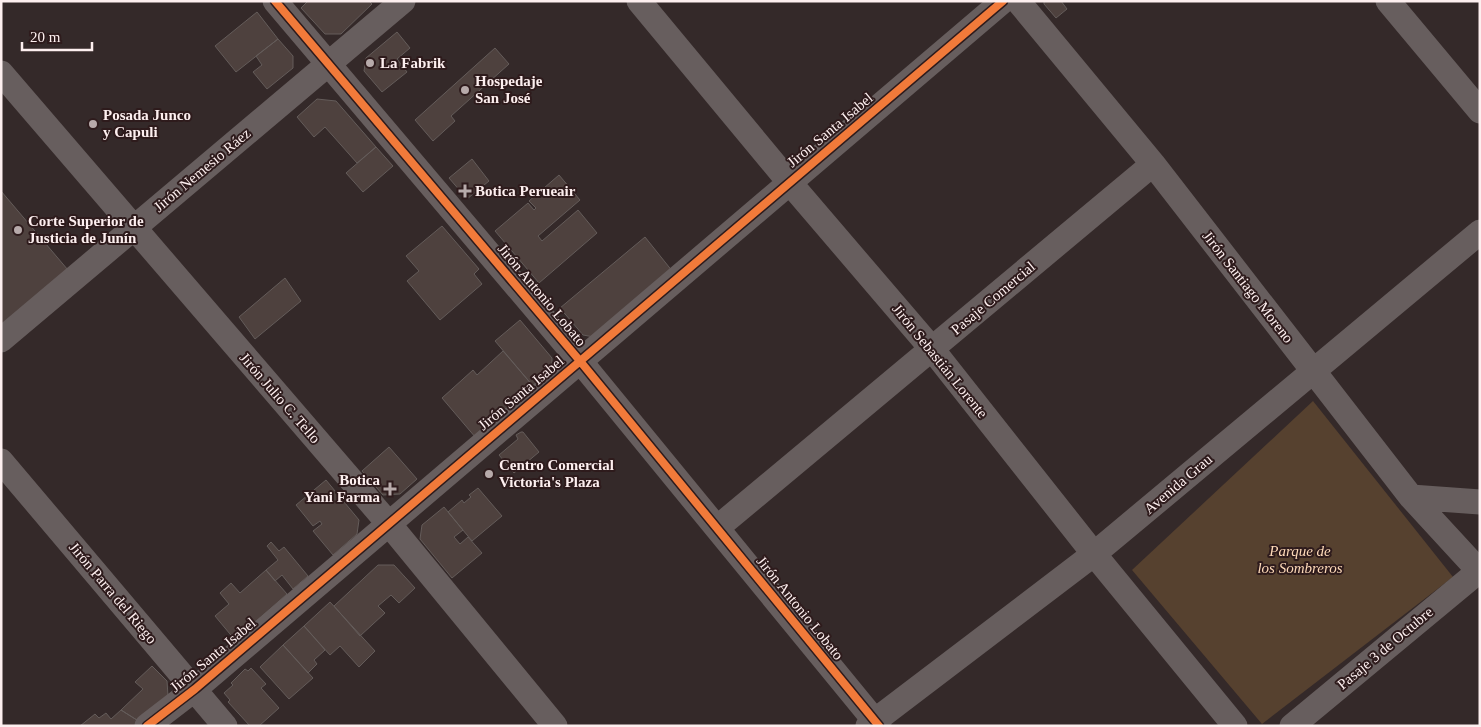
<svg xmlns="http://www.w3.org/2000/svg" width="1481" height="727" font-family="'Times New Roman',serif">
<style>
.green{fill:#56412f}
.building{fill:#4e413e;stroke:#645c5a}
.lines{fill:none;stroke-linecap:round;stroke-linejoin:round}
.minor{stroke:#675e5e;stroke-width:25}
.cycleway-casing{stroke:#2e1b1c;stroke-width:11}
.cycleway{stroke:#f17a3a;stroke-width:8}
.poi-dot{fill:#b7aaaa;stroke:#2e1b1c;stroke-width:2}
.labels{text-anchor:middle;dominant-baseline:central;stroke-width:4;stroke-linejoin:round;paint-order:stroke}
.poi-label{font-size:15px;font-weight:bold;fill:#fdefef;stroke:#2e1b1c;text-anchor:start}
.street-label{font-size:15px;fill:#fdefef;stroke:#2e1b1c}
.park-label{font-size:15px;font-style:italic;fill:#fedab9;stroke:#2e1b1c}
</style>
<rect width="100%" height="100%" fill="#342929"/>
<path class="green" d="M1313,401L1453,577L1262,724L1132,570Z"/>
<path class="building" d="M308,1H369L372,4L341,34H325L301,8Z
M1044,1H1061L1067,9L1056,18L1044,4Z
M257,12L278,39L236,72L215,46Z
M397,32L410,48L397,59L407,72L382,92L364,71L366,58Z
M278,39L293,56V68L267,89L253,72L262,65L256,56Z
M495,48L509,64L451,116L455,121L433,141L415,120Z
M317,99L336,101L376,147L357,163L325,127L314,137L297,117Z
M376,147L393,166L363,192L346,173Z
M472,159L489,181L467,199L449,178Z
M559,175L580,200L538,236L542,241L578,210L597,233L539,283L495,231L528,203L534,210L536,208L529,201Z
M1,191L68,270L1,325Z
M442,226L479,269L474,274L482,284L440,320L407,281L419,271L406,256Z
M645,237L673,272L594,337L583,335L560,308Z
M285,278L301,301L255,339L239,317Z
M520,320L552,358V370L533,386L495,341Z
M503,351L533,386L476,438L442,398L473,370L477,375Z
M521,432H523L539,452L514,473L499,455L518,439L516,435Z
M389,447L417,479L400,494L383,495L362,471Z
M326,480L359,520L357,534L333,555L313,531L322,524L320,521L313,526L296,505Z
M478,488L502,516L472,541L448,512L462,500L464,503L471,497L469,495Z
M444,507L463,530L454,537L460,544L468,537L482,553L452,578L420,539L422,525Z
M271,542L279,551L284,547L308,576L293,589L282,575L275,581L266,570L278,560L267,546Z
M378,565H394L415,588L399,603L391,595L378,606L385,613L360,636L334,606Z
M266,570L287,594L235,640L215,616L229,604L220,593L231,583L240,593Z
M330,602L375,651L359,667L340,646L330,655L304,626Z
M304,626L325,650L314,660L317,664L308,673L283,645Z
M283,645L313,678L289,699L260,667Z
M152,666L167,681L168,696L140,722L121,710L143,689L135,682Z
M251,668L266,684L261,688L279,708L259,726H250L228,702L230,700L224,693L233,685L231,683L245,669L248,671Z
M121,710L140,722L136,726H80L95,714L99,718L106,713L111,719Z"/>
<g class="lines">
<path class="minor" d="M275,1L580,361L879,726
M639,1L790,183L932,349L1094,554L1235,726
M1018,1L1153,164L1411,497L1480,572
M1388,1L1480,111
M1,73L389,524L555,726
M1,340L403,1
M1,461L225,726
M1411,497L1480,502
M717,528L1153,164
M147,726L195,689L1003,1
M868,726L1094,554L1480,232
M1292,726L1479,571"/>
<defs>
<path id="cycleway" d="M275,1L580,361L879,726
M147,726L195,689L1003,1"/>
</defs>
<use href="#cycleway" class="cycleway-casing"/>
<use href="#cycleway" class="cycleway"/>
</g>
<g class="poi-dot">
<circle cx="370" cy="63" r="5"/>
<circle cx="465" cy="90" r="5"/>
<circle cx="93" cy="124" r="5"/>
<path d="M462.5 183.5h5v5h5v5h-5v5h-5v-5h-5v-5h5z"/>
<circle cx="18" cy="230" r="5"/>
<circle cx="489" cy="474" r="5"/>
<path d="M387.5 481.5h5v5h5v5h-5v5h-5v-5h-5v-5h5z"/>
</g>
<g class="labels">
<g class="poi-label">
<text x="380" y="63">La Fabrik</text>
<text x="475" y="81">Hospedaje<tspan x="475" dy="17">San José</tspan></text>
<text x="103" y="115">Posada Junco<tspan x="103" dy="17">y Capuli</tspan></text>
<text x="475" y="191">Botica Perueair</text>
<text x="28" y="221">Corte Superior de<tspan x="28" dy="17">Justicia de Junín</tspan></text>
<text x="499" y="465">Centro Comercial<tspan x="499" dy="17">Victoria's Plaza</tspan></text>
<text x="380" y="480" text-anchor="end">Botica<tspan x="380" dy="17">Yani Farma</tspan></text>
</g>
<g class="street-label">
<text transform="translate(830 130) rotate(-40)">Jirón Santa Isabel</text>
<text transform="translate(202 170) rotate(-40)">Jirón Nemesio Ráez</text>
<text transform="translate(1248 287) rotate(52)">Jirón Santiago Moreno</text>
<text transform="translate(542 295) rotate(50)">Jirón Antonio Lobato</text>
<text transform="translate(993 298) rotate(-40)">Pasaje Comercial</text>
<text transform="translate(940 361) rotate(51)">Jirón Sebastián Lorente</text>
<text transform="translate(521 393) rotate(-40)">Jirón Santa Isabel</text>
<text transform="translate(280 398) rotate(49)">Jirón Julio C. Tello</text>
<text transform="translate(1178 484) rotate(-40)">Avenida Grau</text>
<text transform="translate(113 593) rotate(50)">Jirón Parra del Riego</text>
<text transform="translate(800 608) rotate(51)">Jirón Antonio Lobato</text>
<text transform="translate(1385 648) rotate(-40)">Pasaje 3 de Octubre</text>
<text transform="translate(213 655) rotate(-40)">Jirón Santa Isabel</text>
</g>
<g class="park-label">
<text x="1300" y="551">Parque de<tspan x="1300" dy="17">los Sombreros</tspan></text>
</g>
</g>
<rect width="1481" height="727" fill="none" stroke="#fdefef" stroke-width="5"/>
<path d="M22 42v8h70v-8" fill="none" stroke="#fdefef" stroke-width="2.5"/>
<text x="30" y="42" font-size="15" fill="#fdefef" stroke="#2e1b1c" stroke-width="4" paint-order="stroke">20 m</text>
</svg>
